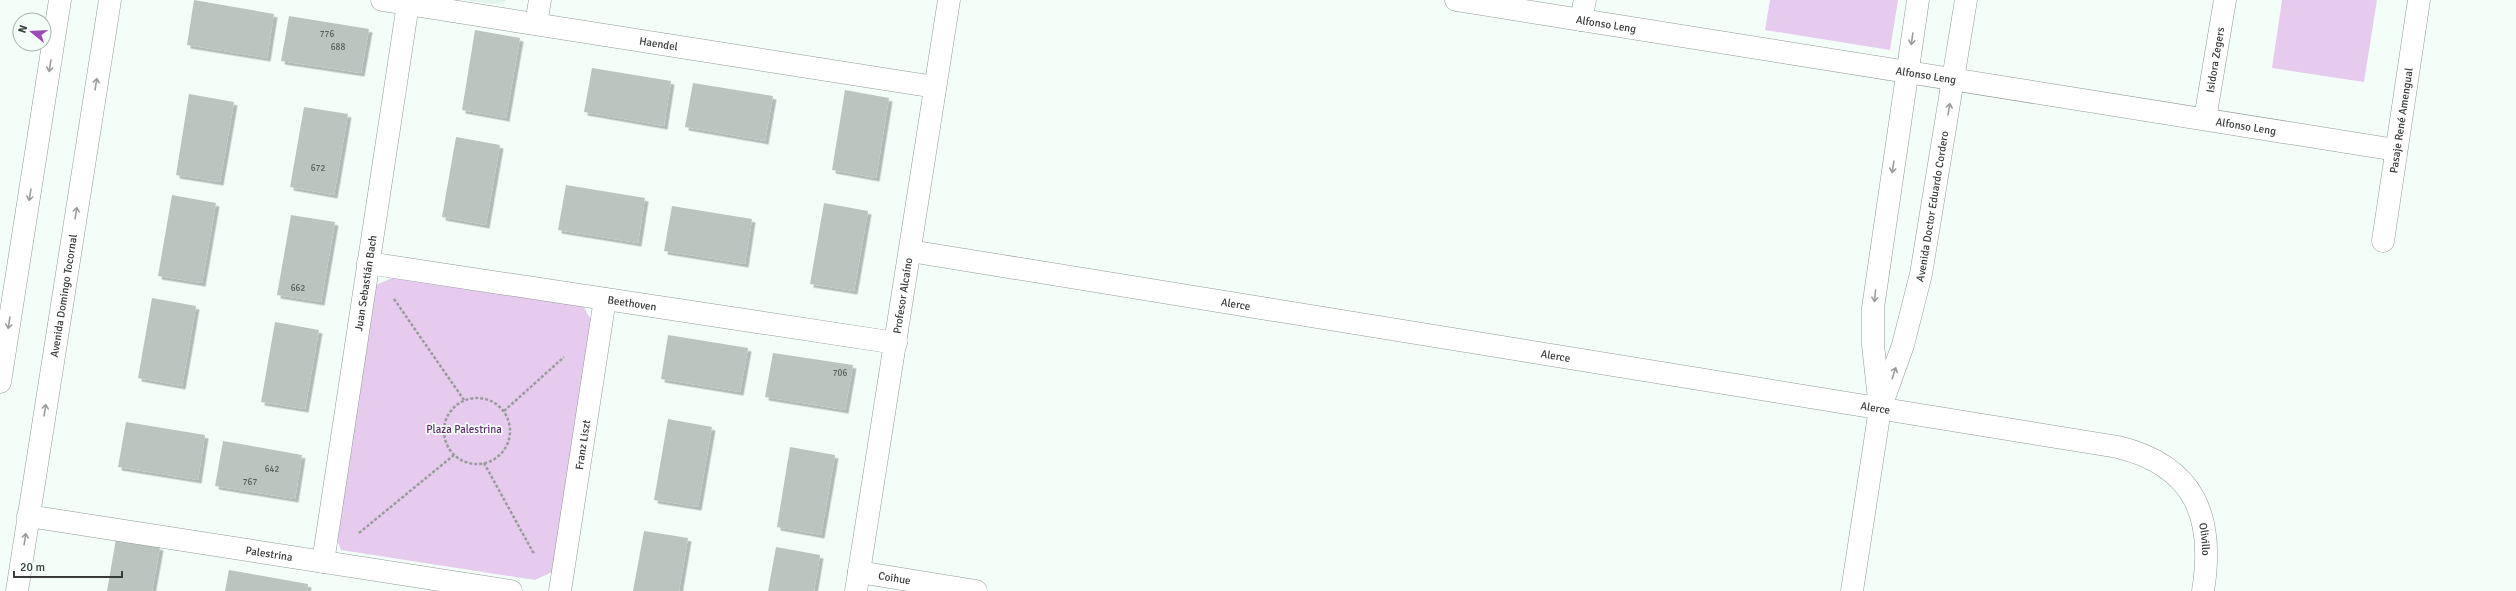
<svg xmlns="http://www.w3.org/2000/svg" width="2516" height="591" font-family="Signika,sans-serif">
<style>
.built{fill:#e1f4eb}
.green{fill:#e6cbee}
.building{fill:#bbc5c0;filter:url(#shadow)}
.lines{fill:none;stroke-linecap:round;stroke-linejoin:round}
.minor-casing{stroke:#8f9994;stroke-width:23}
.secondary-casing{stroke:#8f9994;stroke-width:23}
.path{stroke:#969d9a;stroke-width:2.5;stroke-dasharray:3 2;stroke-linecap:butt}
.minor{stroke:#fff;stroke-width:22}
.secondary{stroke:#fff;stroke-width:22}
.oneway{stroke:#9b9d9c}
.labels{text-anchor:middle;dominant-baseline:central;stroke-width:3.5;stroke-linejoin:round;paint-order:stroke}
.number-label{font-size:9px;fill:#585e5b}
.street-label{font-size:11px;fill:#373b39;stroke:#f3fef9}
.park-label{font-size:11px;fill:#622e72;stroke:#f3fef9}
</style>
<defs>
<filter id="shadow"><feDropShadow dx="3.5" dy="3.5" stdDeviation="0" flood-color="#0004"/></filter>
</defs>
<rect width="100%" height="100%" fill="#f3fef9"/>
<path class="built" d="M464,0H507L499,5Z"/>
<path class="green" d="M1770,0H1898L1890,50L1765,30Z
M2282,0H2377L2364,82L2272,68Z
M394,277L583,306L593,323L552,572L535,580L341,550L335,535L376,285Z"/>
<path class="building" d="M194,0L274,14L267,58L187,45Z
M289,16L369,29L361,73L281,61Z
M475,30L520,38L506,118L462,110Z
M592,68L671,81L664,126L584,112Z
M693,83L773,96L765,141L685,127Z
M845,90L889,98L876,178L832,170Z
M189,94L234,102L220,182L176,175Z
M304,107L348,114L334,195L290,187Z
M456,137L500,145L486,225L442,217Z
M566,185L645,198L638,243L558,230Z
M172,195L216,203L202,283L158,276Z
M824,203L868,211L854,291L810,284Z
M672,206L752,219L745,264L664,251Z
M291,215L335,222L321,302L277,295Z
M152,298L196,306L182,386L138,378Z
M275,322L319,330L305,409L261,402Z
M668,335L748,348L740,392L661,379Z
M773,353L853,365L845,410L765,397Z
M668,419L712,427L698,507L654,500Z
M126,422L205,435L198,480L118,467Z
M223,441L302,455L295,499L215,486Z
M790,447L835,455L821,535L777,527Z
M644,531L688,538L679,591H633Z
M116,539L160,547L152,591H107Z
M776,547L820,555L814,591H768Z
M229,570L308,584L307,591H225Z"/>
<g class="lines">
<defs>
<g id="minor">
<path id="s1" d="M382,0L935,87"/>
<path id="s2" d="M1456,0L2396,150"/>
<path d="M1581,20L1585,0"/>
<path d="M536,24L540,0"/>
<path id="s3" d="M2205,119L2225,0"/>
<path id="s4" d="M2383,241L2419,0"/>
<path id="s5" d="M910,251L2118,447C2195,466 2215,517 2203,591"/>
<path id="s6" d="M368,263L896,343"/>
<path id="s7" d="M28,516L511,591"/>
<path id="s8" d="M323,562L408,4"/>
<path id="s9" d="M859,572L976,591"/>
<path id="s10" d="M560,591L605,299"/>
<path id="s11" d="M856,591L949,0"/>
</g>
<g id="secondary">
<path d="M0,382L60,0"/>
<path d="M1880,408L1873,345V308L1918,0"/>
<path id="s12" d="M17,591L110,0"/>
<path id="s13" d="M1852,591L1880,409L1903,345L1921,274L1966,0"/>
</g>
</defs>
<use href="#minor" class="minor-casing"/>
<use href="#secondary" class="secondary-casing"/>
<path class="path" d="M394,299L464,400
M444 431a33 33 0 1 1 66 0a33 33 0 1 1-66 0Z
M504,411L564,357
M484,463L534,554
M359,533L454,455"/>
<use href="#minor" class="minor"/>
<use href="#secondary" class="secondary"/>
</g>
<defs><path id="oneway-shaft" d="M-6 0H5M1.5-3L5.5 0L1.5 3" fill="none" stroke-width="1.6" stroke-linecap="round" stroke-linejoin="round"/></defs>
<g class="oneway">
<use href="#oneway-shaft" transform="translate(1912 39) rotate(98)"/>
<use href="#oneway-shaft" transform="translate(50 66) rotate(99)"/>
<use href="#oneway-shaft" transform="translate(96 84) rotate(-81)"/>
<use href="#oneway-shaft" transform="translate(1949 109) rotate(-80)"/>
<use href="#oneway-shaft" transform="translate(1893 167) rotate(99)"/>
<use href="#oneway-shaft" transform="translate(30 195) rotate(99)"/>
<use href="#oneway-shaft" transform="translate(76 213) rotate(-81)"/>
<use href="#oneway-shaft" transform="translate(1875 296) rotate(96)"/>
<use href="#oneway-shaft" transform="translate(9 323) rotate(99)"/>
<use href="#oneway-shaft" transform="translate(1894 373) rotate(-72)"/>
<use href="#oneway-shaft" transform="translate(45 410) rotate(-81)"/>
<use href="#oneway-shaft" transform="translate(25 539) rotate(-81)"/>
</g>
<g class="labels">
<g class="number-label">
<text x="327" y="34">776</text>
<text x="338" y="47">688</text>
<text x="318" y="168">672</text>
<text x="298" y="288">662</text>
<text x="840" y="373">706</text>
<text x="272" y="469">642</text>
<text x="250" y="482">767</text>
</g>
<g class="street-label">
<text stroke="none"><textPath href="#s2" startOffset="152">Alfonso Leng</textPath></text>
<text stroke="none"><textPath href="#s1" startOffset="280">Haendel</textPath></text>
<text stroke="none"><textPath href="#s3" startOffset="60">Isidora Zegers</textPath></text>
<text stroke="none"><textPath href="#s2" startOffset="476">Alfonso Leng</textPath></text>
<text stroke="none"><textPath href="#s4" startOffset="122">Pasaje René Amengual</textPath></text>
<text stroke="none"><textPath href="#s2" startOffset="800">Alfonso Leng</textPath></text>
<text stroke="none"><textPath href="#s13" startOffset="394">Avenida Doctor Eduardo Cordero</textPath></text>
<text stroke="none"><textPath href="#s8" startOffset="282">Juan Sebastián Bach</textPath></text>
<text stroke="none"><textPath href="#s12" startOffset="299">Avenida Domingo Tocornal</textPath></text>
<text stroke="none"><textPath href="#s11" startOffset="299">Profesor Alcaíno</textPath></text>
<text stroke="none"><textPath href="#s6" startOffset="267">Beethoven</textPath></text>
<text stroke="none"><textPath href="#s5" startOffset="330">Alerce</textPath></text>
<text stroke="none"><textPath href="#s5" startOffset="654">Alerce</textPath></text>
<text stroke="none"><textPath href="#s5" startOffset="978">Alerce</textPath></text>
<text stroke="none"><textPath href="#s10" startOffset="148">Franz Liszt</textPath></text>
<text stroke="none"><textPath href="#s5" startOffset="1361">Olivillo</textPath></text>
<text stroke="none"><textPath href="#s7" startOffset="244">Palestrina</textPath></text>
<text stroke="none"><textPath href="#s9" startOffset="36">Coihue</textPath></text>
</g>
<g class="park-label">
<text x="464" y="429">Plaza Palestrina</text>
</g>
</g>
<g transform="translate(32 32) rotate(288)"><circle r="19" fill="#f3fef9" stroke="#a8b0ac"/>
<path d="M0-3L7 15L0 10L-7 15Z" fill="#9f4ab7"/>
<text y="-6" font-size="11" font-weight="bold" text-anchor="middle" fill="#373b39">N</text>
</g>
<path d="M14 571v6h108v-6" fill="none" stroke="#373b39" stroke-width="2"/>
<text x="20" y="571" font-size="12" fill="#373b39" stroke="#f3fef9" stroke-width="3" paint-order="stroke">20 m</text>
</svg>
